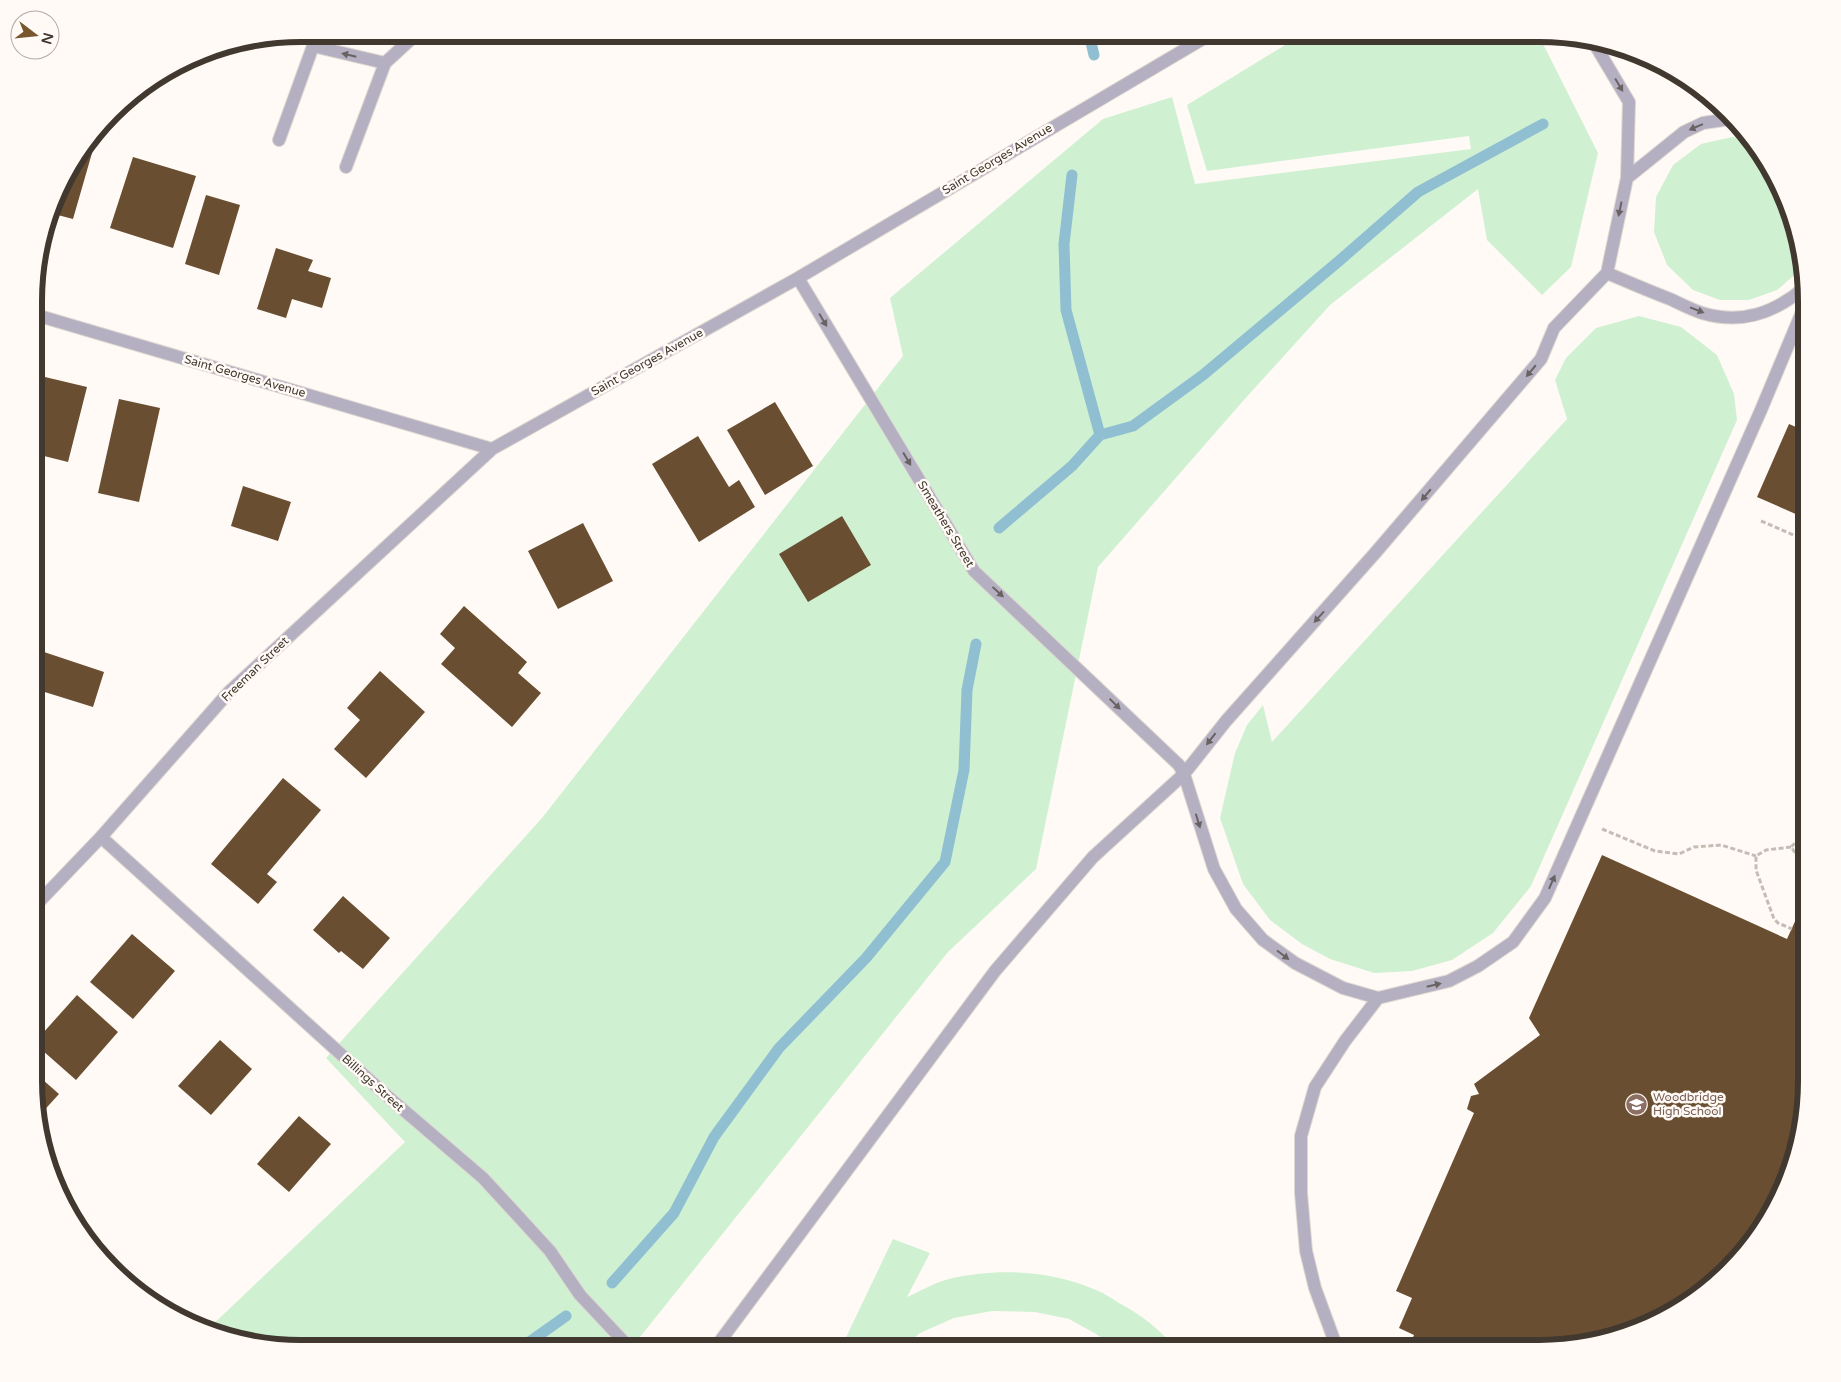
<svg xmlns="http://www.w3.org/2000/svg" width="1841" height="1382" font-family="'Varela Round',sans-serif">
<style>
.green{fill:#cff1d2}
.lines{fill:none;stroke-linecap:round;stroke-linejoin:round}
.stream{stroke:#90bfd2;stroke-width:11}
.building{fill:#694e31}
.service-casing{stroke:#ddd7d1;stroke-width:14}
.minor-casing{stroke:#ddd7d1;stroke-width:14}
.path{stroke:#c3bdb6;stroke-width:3;stroke-dasharray:5 2.5;stroke-linecap:butt}
.service{stroke:#b4afc1;stroke-width:12}
.minor{stroke:#b4afc1;stroke-width:12}
.oneway{fill:#696262}
.labels{text-anchor:middle;dominant-baseline:central;stroke-width:5;stroke-linejoin:round;paint-order:stroke}
.street-label{font-size:12px;fill:#41382f;stroke:#fffaf5}
.education-label{font-size:12px;fill:#785e54;stroke:#fffaf5;text-anchor:start}
.rim{fill:none;stroke:#41382f;stroke-width:6}
</style>
<rect width="100%" height="100%" fill="#fffaf5"/>
<path class="green" d="M1303,34H1538L1598,153L1571,267L1542,295L1487,240L1478,189L1330,305L1243,401L1098,567L1036,869L948,952L640,1337L635,1348H285L207,1330L405,1142L326,1058L542,818L903,356L890,298L1103,119L1172,97L1195,184L1471,149L1469,136L1207,171L1187,105Z
M1732,137L1745,139L1780,184L1798,233L1802,265L1799,271L1777,290L1749,300H1720L1693,290L1667,265L1654,232L1656,197L1673,165L1701,144Z
M1639,316L1681,327L1717,355L1734,394L1737,420L1531,886L1493,933L1452,960L1412,971L1374,973L1330,959L1302,944L1270,920L1243,884L1220,818L1235,753L1247,725L1263,705L1272,742L1567,419L1555,380L1566,358L1596,328Z
M893,1239L930,1253L907,1297C921,1291 935,1282 949,1279C996,1268 1051,1270 1096,1290C1104,1293 1111,1298 1119,1303C1141,1315 1159,1328 1175,1348H1116L1096,1334L1069,1319L1035,1312L992,1311L954,1318L920,1333L903,1348H841Z"/>
<g class="lines">
<path class="stream" d="M1089,34L1094,55
M1072,175L1064,244L1066,310L1100,435
M999,528L1072,466L1100,435L1133,426L1203,375L1339,261L1418,192L1543,124
M612,1283L674,1213L714,1137L779,1048L866,958L945,862L964,770L967,690L976,644
M521,1348L566,1316"/>
</g>
<path class="building" d="M84,151L92,153L73,219L54,214L70,168Z
M133,157L196,176L173,248L110,228Z
M206,195L240,205L219,275L185,264Z
M276,248L313,260L308,271L331,278L322,308L292,299L286,318L257,309Z
M45,377L87,387L68,462L36,454V413Z
M119,399L160,408L139,502L98,493Z
M775,402L813,466L765,495L727,430Z
M1807,421V519L1757,497L1789,424L1803,430Z
M698,436L729,487L739,480L755,507L699,542L652,464Z
M243,486L291,502L278,541L231,526Z
M842,516L871,565L808,602L779,554Z
M583,523L613,581L558,609L528,551Z
M464,606L527,662L518,673L541,693L512,727L441,664L455,648L440,634Z
M35,649L104,672L93,707L35,689Z
M380,671L425,712L366,778L334,749L360,720L347,708Z
M283,778L321,810L267,874L277,882L258,904L211,864Z
M1602,855L1787,939L1807,895V1098L1787,1183L1741,1257L1657,1321L1592,1343L1539,1348H1408L1414,1335L1399,1328L1412,1298L1396,1291L1474,1113L1467,1109L1471,1096L1479,1094L1474,1084L1540,1035L1529,1018Z
M343,896L390,938L363,969L341,951L339,953L313,930Z
M132,934L175,971L133,1019L90,982Z
M77,995L118,1032L76,1080L34,1043Z
M220,1040L252,1069L211,1115L178,1086Z
M34,1072L59,1094L39,1116L34,1098Z
M299,1116L331,1144L289,1192L257,1164Z"/>
<g class="lines">
<defs>
<path id="service" d="M1594,43L1629,102L1627,178
M313,46L385,63
M1730,119L1703,123L1684,132L1627,178L1607,273C1628,282 1649,291 1670,299C1681,304 1692,310 1702,313C1742,325 1775,313 1805,287
M279,140L313,46L312,34
M346,167L385,63L410,40L413,34
M1184,774L1214,869L1236,909L1263,940L1295,963L1343,988L1378,998L1449,981L1478,966L1513,942L1545,898L1761,410L1807,300
M715,1348L995,971L1093,857L1184,774L1226,721L1376,552L1541,359L1554,328L1607,273
M1337,1348L1315,1288L1306,1251L1301,1193V1136L1315,1087L1345,1041L1378,998"/>
<path id="minor" d="M798,278L974,571L1179,765L1184,774
M36,315L492,449
M101,837L386,1095L483,1178L550,1251L580,1295L627,1345
M35,906L101,837L229,692L492,449L798,278L1211,34"/>
</defs>
<use href="#service" class="service-casing"/>
<use href="#minor" class="minor-casing"/>
<path class="path" d="M1761,521L1807,541
M1602,829L1655,851L1679,854L1694,847L1721,845L1756,856
M1791,847L1766,850L1756,856V870L1774,919L1778,923L1792,929
M1807,861L1799,858L1791,847L1807,831"/>
<use href="#service" class="service"/>
<use href="#minor" class="minor"/>
</g>
<defs><path id="oneway-solid" d="M-6-.8H1V-3.2L6.5 0L1 3.2V.8H-6Z" transform="scale(1.25)"/></defs>
<g class="oneway">
<use href="#oneway-solid" transform="translate(349 55) rotate(-167)"/>
<use href="#oneway-solid" transform="translate(1619 85) rotate(59)"/>
<use href="#oneway-solid" transform="translate(1696 127) rotate(157)"/>
<use href="#oneway-solid" transform="translate(1620 209) rotate(102)"/>
<use href="#oneway-solid" transform="translate(1697 310) rotate(21)"/>
<use href="#oneway-solid" transform="translate(823 320) rotate(59)"/>
<use href="#oneway-solid" transform="translate(1531 371) rotate(130)"/>
<use href="#oneway-solid" transform="translate(907 459) rotate(59)"/>
<use href="#oneway-solid" transform="translate(1426 495) rotate(130)"/>
<use href="#oneway-solid" transform="translate(998 592) rotate(43)"/>
<use href="#oneway-solid" transform="translate(1319 617) rotate(132)"/>
<use href="#oneway-solid" transform="translate(1115 704) rotate(44)"/>
<use href="#oneway-solid" transform="translate(1211 739) rotate(128)"/>
<use href="#oneway-solid" transform="translate(1198 821) rotate(73)"/>
<use href="#oneway-solid" transform="translate(1552 882) rotate(-66)"/>
<use href="#oneway-solid" transform="translate(1283 955) rotate(37)"/>
<use href="#oneway-solid" transform="translate(1434 985) rotate(-13)"/>
</g>
<defs>
<symbol id="school-disc" viewBox="-11 -11 22 22"><circle r="9.5" fill="#8d6e63" stroke="#fffaf5"/><path d="M0-5L7-2L0 1L-7-2ZM-4 1L0 2.5L4 1V4Q0 6-4 4Z" fill="#fff"/></symbol>
</defs>
<g fill-rule="evenodd">
<use href="#school-disc" x="1624" y="1092" width="25" height="25"/>
</g>
<g class="labels">
<g class="street-label">
<text transform="translate(997 159) rotate(-31)">Saint Georges Avenue</text>
<text transform="translate(647 362) rotate(-29)">Saint Georges Avenue</text>
<text transform="translate(245 376) rotate(16)">Saint Georges Avenue</text>
<text transform="translate(946 524) rotate(59)">Smeathers Street</text>
<text transform="translate(255 669) rotate(-44)">Freeman Street</text>
<text transform="translate(373 1083) rotate(42)">Billings Street</text>
</g>
<g class="education-label">
<text x="1653" y="1097">Woodbridge<tspan x="1653" dy="14">High School</tspan></text>
</g>
</g>
<path d="M0 0H1841V1382H0ZM301 42H1539A259 259 0 0 1 1798 301V1081A259 259 0 0 1 1539 1340H301A259 259 0 0 1 42 1081V301A259 259 0 0 1 301 42Z" fill="#fffaf5" fill-rule="evenodd"/>
<path class="rim" d="M301 42H1539A259 259 0 0 1 1798 301V1081A259 259 0 0 1 1539 1340H301A259 259 0 0 1 42 1081V301A259 259 0 0 1 301 42Z"/>
<g transform="translate(35 35) rotate(106)"><circle r="24" fill="#fffaf5" stroke="#b3aca6"/>
<path d="M0-4L9 19L0 12L-9 19Z" fill="#7a562f"/>
<text y="-8" font-size="14" font-weight="bold" text-anchor="middle" fill="#41382f">N</text>
</g>
</svg>
